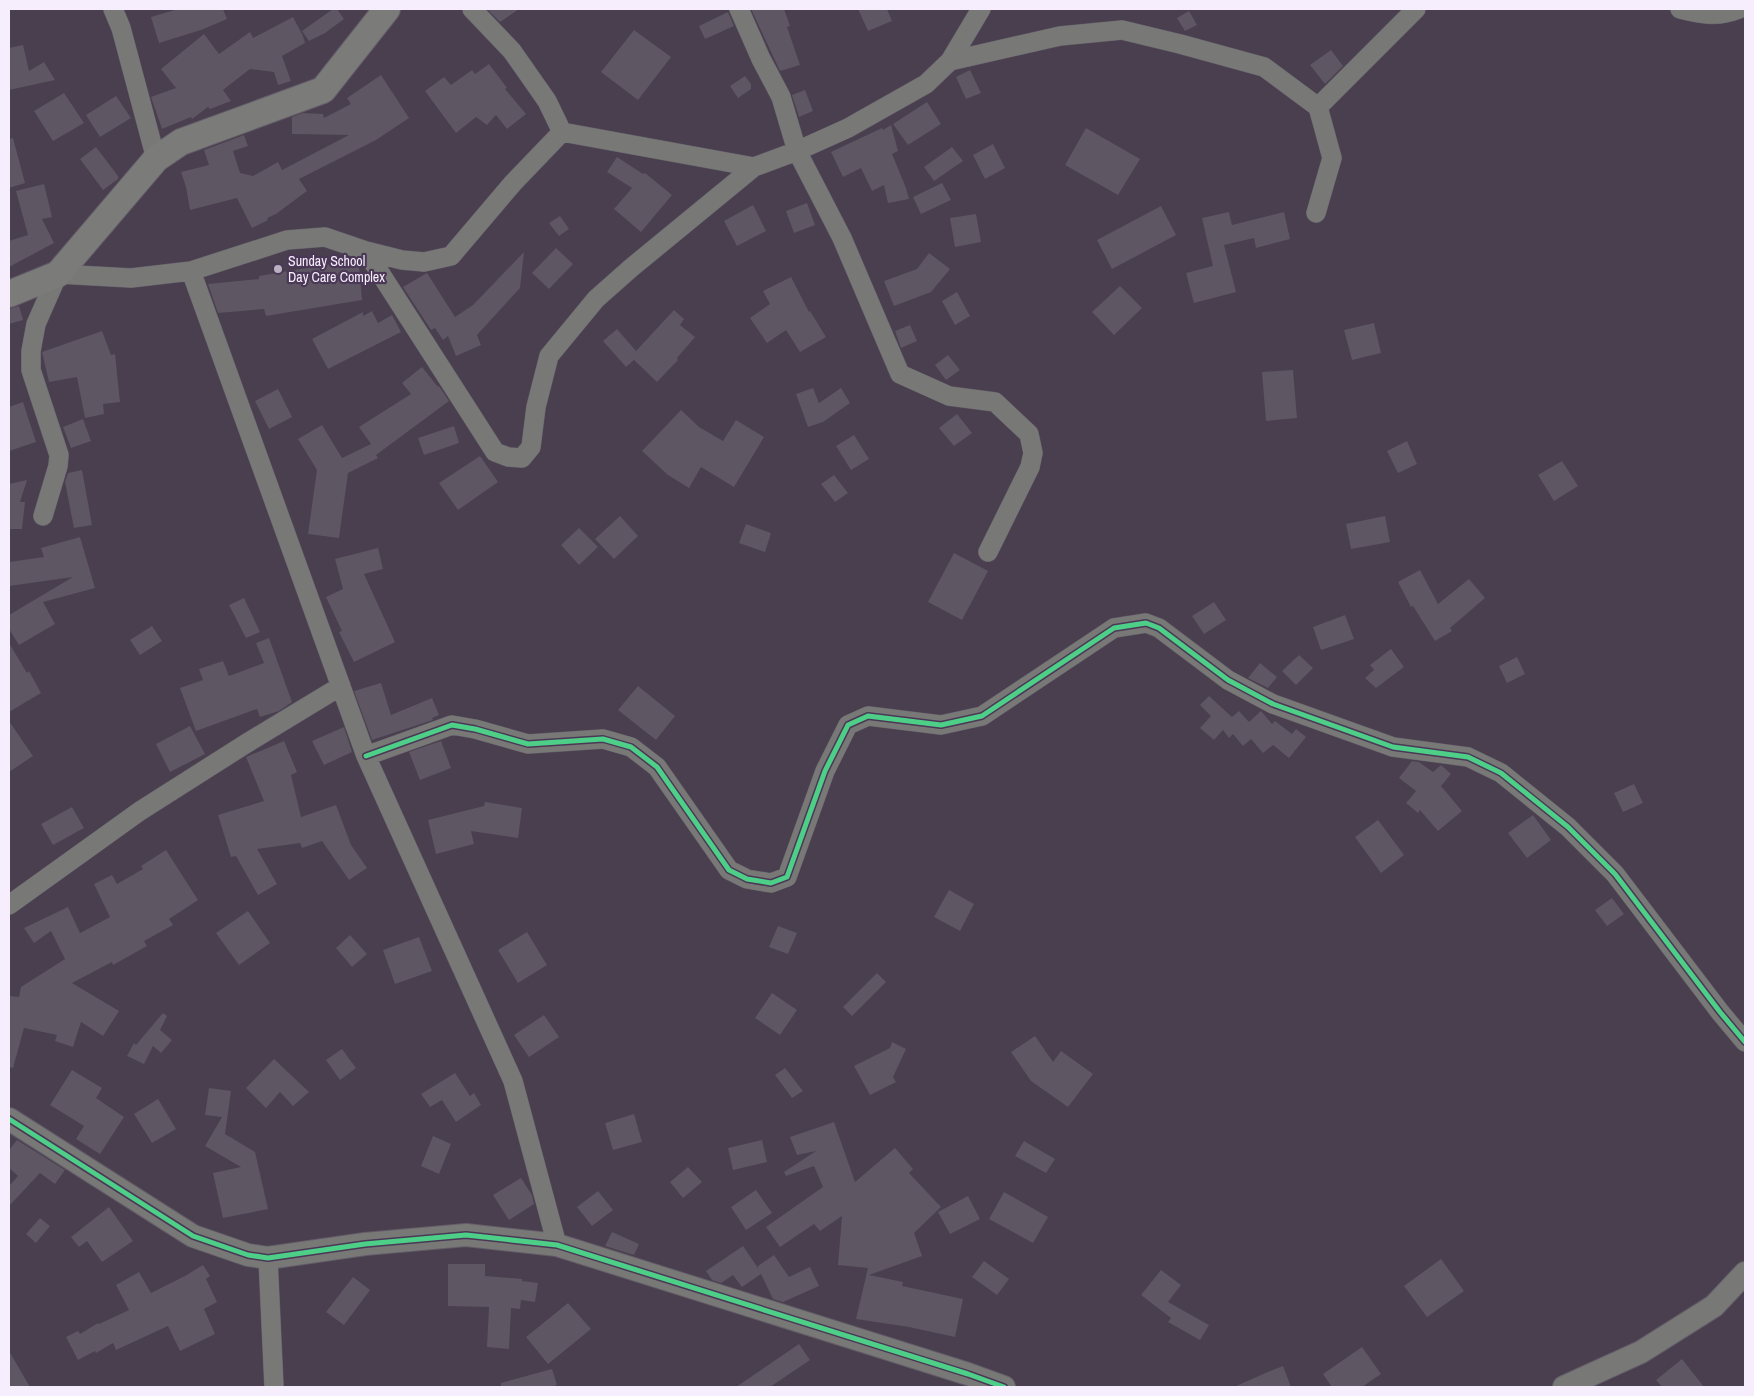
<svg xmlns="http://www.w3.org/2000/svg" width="1754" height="1396" font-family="'Archivo Narrow',sans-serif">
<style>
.building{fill:#5e5663}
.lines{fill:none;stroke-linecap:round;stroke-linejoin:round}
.minor-casing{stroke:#645d69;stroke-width:20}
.tertiary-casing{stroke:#645d69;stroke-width:24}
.secondary-casing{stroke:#645d69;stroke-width:28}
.minor{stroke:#787977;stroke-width:19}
.tertiary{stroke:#787977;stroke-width:22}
.secondary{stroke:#7b7b7a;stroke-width:26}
.cycleway-casing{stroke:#4b3856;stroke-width:8}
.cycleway{stroke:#4dcf88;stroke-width:5}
.poi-dot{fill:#bab1c0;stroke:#4b3856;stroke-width:2}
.labels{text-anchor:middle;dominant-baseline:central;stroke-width:4.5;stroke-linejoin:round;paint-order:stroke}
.poi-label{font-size:14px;fill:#f7eefd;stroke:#4b3856;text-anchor:start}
</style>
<rect width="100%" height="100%" fill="#493f4f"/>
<path class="building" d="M178,9H223L227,19L201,30L159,43L151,17Z
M333,9H337L344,19L325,33L309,41L302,31Z
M487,9H519L500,22Z
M751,9H784L790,26L787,27L800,65L780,71Z
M858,9H887L892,21L868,31Z
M1189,11L1197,25L1185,31L1177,18Z
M728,12L734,26L705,39L699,26Z
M293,17L303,36L305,43L282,56L291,81L278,85L274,72L250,69L223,90L231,101L210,109L208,107L192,119L191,117L162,129L151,97L176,88L161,69L204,34L219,54L250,32L253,38Z
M634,30L671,57L638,100L601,72Z
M23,45L29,71L44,62L55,80L9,90V48Z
M1331,50L1343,66L1325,84L1310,65Z
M489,64L507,88L505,89L526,114L507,129L496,115L487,125L476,117L456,133L425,91L444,77L451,85L472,70L475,74Z
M970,70L981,93L966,99L956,77Z
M381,75L409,118L376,140L299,179L307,191L276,214L267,218L268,220L252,228L237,198L190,210L186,187L181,172L209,165L204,150L244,135L248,146L233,151L240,173L253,176L278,162L282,170L349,135L292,134V117L303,113L323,114L324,118L351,104L347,98Z
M745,76L751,84V89L738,98L730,86Z
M805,90L813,111L799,117L792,95Z
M64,93L84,123L53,141L34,111Z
M116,96L131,118L100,137L86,115Z
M927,102L941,124L908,145L893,124Z
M891,125L898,151L892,154L906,188L909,199L888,203L884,185L872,191L861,168L843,177L831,152L882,128L883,130Z
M1086,128L1140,159L1118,195L1065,165Z
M13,138L25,183L9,188V139Z
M993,144L1005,168L985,179L973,155Z
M96,147L118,176V179L103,190L80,159Z
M952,147L963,161L934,181L924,167Z
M617,157L643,174L645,173L672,195L641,232L614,209L632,188L607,172Z
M942,183L951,200L921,214L913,197Z
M44,184L52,217L42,219L54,243L9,267V241L28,235L16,191Z
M807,203L815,225L794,233L786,211Z
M753,205L766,231L737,246L724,221Z
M1161,206L1176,235L1112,269L1097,240Z
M1229,212L1232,225L1284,212L1290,239L1256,248L1254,238L1224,245L1236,292L1194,303L1186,273L1213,266L1202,218Z
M976,214L981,242L955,247L950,218Z
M560,216L569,229L559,236L549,223Z
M556,248L573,264L549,289L532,273Z
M524,252L520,288L477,335L481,345L456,356L448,336L443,340L435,328L431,330L403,287L427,273L455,317L473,305Z
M929,253L950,269L931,292L894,306L884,281L917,269Z
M337,263L338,268L359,266L362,300L266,316L264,309L218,313L208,284L259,279V276Z
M791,277L809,312L810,311L826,337L800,352L786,330L767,343L750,318L770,304L763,291Z
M1120,286L1142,308L1114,335L1092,312Z
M957,292L970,316L955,325L942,301Z
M19,306L23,320L9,324V309Z
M674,310L684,319L680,325L695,337L677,358L678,360L657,382L634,360L626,367L603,341L617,329L636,351Z
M372,311L378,323L392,315L401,332L328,369L312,339L363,312V316Z
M1374,323L1381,353L1352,360L1344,330Z
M910,325L917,341L901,348L895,331Z
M102,331L111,355L115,354L120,402L103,404L104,414L85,418L77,377L49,382L42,352Z
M948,355L960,370L946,380L935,365Z
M422,367L438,387L439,386L449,401L376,455L378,458L348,473L339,538L308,534L317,470L298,439L322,425L342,458L371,444L359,427L411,394L402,383Z
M1293,370L1297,418L1266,421L1262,372Z
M813,388L819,403L841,388L850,403L823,422L808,427L796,394Z
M278,389L292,417L269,429L255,401Z
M23,402L36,442L9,451V407Z
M681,410L699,427L723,441L736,420L764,437L734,487L701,467L689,488L668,475L642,451Z
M957,414L972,433L954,446L939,428Z
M83,419L91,441L71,448L63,427Z
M454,426L459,443L424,455L418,438Z
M854,435L869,459L851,470L836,446Z
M1407,441L1417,464L1398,473L1387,451Z
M480,456L498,482L458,510L439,483Z
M1562,461L1578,486L1554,501L1538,475Z
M82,470L92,525L74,528L65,482L68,473Z
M834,475L848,493L835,502L821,484Z
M27,480L20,502H25L22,529H9V484Z
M620,516L638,536L614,559L595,539Z
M1385,516L1390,542L1351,549L1346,524Z
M746,524L771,533L765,552L739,543Z
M579,528L598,547L579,565L561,545Z
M80,537L95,588L43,602L55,624L19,645L9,629V615L73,577L9,586V562L44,557L41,548Z
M378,548L383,569L364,574L395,642L354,662L339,632L342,631L326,597L343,589L335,559Z
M954,553L988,571L962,620L928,602Z
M1420,570L1438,604L1469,579L1485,598L1450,628L1452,631L1435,641L1413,606L1411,607L1398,582Z
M244,598L260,632L246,638L229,605Z
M1214,602L1226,620L1204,634L1192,616Z
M1345,615L1354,639L1321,650L1313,627Z
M152,626L162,641L140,655L130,640Z
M269,638L292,702L279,711L260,717L257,709L196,731L180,688L203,680L199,669L223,661L229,676L264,663L256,643Z
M9,643L27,673L29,671L41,693L9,712Z
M1391,649L1404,667L1376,688L1365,678L1374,670L1370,665Z
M1299,655L1313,668L1296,685L1282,671Z
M1517,657L1525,674L1507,683L1499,666Z
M1260,663L1277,677L1268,688L1248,678Z
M381,683L391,715L432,698L439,715L432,718L433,720L372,740L354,691Z
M638,686L675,716L656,740L618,710Z
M1209,696L1232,717L1239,711L1249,722L1261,711L1272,724L1275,721L1292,734L1296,729L1306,737L1289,758L1273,745L1263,753L1251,739L1243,746L1233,734L1229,738L1223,730L1214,740L1200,728L1211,716L1200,705Z
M9,721L33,756L9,772Z
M190,726L205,754L170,772L156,744Z
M344,727L352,752L324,765L312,741Z
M284,741L297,772L291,775L301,817L336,805L351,845L367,868L349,880L322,841L302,848L300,843L257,849L277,884L258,895L236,856L231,857L218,815L264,801L246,757Z
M441,741L451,768L420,780L409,752Z
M1412,761L1419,762L1433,772L1441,765L1451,774L1441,786L1462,811L1438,831L1420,810L1418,813L1406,803L1416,791L1399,778Z
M1634,784L1643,803L1623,812L1614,793Z
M485,802L522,808L518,838L471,831L474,844L436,854L428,820L484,806Z
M72,807L84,828L53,845L41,824Z
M1533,815L1551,840L1527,858L1508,833Z
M1378,820L1404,855L1381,873L1355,837Z
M166,850L198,900L169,919L173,925L144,941L147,946L113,965L112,962L72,983L119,1011L103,1036L81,1022L73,1047L55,1041L57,1035L24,1028L13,1068L9,1067V996L19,997L21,987L65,959L51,931L34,943L24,928L68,907L80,933L110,917L94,884L112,875L117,884L143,869L141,866Z
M949,890L974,904L960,931L934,917Z
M1612,898L1624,914L1607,926L1595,910Z
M248,911L270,943L239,965L216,933Z
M778,926L797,933L788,954L769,947Z
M527,932L547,965L518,983L498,950Z
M350,935L367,954L352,967L336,948Z
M419,937L432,971L395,984L383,950Z
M877,973L886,982L852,1016L843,1007Z
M772,993L797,1010L780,1035L755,1018Z
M163,1013L167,1016L160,1030L172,1040L161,1053L153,1046L144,1064L127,1056L134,1043L136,1045Z
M544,1015L559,1037L529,1057L514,1035Z
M1035,1036L1053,1062L1061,1051L1093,1074L1068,1107L1031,1081L1011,1052Z
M892,1042L906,1049L893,1077L896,1082L870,1095L854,1066L890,1048Z
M342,1049L356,1068L340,1080L326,1060Z
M274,1059L309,1092L293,1106L280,1092L266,1108L246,1088Z
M785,1068L803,1091L792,1098L775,1075Z
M72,1070L102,1088L96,1098L124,1117L100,1154L76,1139L84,1126L50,1105Z
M455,1073L470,1096L474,1093L481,1105L456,1122L442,1100L430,1107L421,1094Z
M209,1088L231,1091L225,1134L255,1152L268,1209L223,1218L213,1173L241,1167L205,1146L222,1117L205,1115Z
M158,1099L176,1129L152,1143L134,1114Z
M634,1114L642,1142L613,1150L605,1123Z
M834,1122L855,1182L895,1148L913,1169L909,1173L941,1207L914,1233L922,1256L869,1275L903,1282L902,1286L963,1299L955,1337L909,1327L856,1319L868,1268L838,1265L842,1216L820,1231L814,1224L780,1247L766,1227L823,1187L814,1166L786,1176L784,1172L816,1151L797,1155L790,1137Z
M433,1136L451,1144L439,1174L421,1166Z
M17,1140L65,1170L55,1184L40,1173L9,1206V1186L18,1176L9,1168V1150Z
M762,1140L767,1162L733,1170L728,1148Z
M1024,1141L1055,1159L1046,1173L1015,1156Z
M688,1167L702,1182L683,1198L670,1182Z
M521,1178L532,1195L534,1204L509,1220L493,1195Z
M756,1190L772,1213L746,1230L731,1207Z
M598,1191L613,1210L592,1226L577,1207Z
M1004,1192L1048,1217L1033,1243L989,1219Z
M968,1196L980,1219L950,1234L938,1212Z
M109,1207L133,1241L102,1262L87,1241L79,1247L71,1237Z
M40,1218L50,1226L36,1243L26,1234Z
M612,1232L639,1244L634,1255L605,1246Z
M743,1246L758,1268V1266L774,1255L789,1277L810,1267L819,1286L783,1302L773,1299L761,1274L742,1287L733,1275L721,1283L712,1280L706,1271Z
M1441,1259L1464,1291L1427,1317L1404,1286Z
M984,1261L1009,1279L997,1295L972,1277Z
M448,1264H485V1276L522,1279V1281L538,1283L535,1302L521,1300L520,1309L511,1308L509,1349L487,1347L489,1307L448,1306Z
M203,1265L210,1276L206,1279L217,1302L204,1309L215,1334L180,1351L168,1326L116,1350L113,1343L96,1353L95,1351L78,1360L66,1337L78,1331L80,1334L98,1323L99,1324L129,1310L116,1285L139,1272L151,1293L185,1276Z
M1161,1270L1181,1285L1168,1302L1209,1325L1200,1340L1168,1322L1171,1318L1141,1295Z
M353,1277L370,1290L344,1325L326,1312Z
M568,1303L591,1329L548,1364L526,1337Z
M799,1344L810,1360L770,1387H736Z
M1362,1347L1381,1374L1362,1387H1332L1323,1374Z
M9,1351L30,1387H9Z
M1682,1359L1704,1387H1662L1656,1380Z
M1283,1366L1291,1387H1234L1270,1371Z
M552,1369L557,1385L550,1387H501V1383Z"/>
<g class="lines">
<defs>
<path id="minor" d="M113,9L121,28L156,159
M739,9L761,59L781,97L797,151L842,238L900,374L949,396L995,402L1029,434L1033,453L1030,467L988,552
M1680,9C1701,14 1717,18 1739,9
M950,61L1060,36L1122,30L1180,44L1264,67L1318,107L1332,158L1316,213
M1318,107L1416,9
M562,132L754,167L797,151L848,128L926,84L950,61L981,9
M366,251L495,452L508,457L522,458L531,447L536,407L549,356L596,299L631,268L754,167
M191,271L366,756L513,1081L557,1245
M43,516L58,466L59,455L31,370V351L36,324L58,274L131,278L191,271L287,240L325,237L366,251L402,260L424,262L451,256L513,183L562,132L547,101L512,51L472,9
M366,756L452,725L475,729L528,744L603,739L631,747L657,767L729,870L747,879L771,883L787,877L825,771L848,725L868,716L941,725L982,716L1114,628L1146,623L1159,628L1228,680L1273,704L1393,747L1468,757L1501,773L1568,827L1615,874L1720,1012L1745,1042
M9,905L140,811L247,743L341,686
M268,1258L274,1387"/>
<path id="tertiary" d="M9,1119L193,1236L248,1255L268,1258L365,1244L466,1235L557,1245L968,1374L1004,1387
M1564,1387L1641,1352L1714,1306L1745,1273"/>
<path id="secondary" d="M9,294L58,274L156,159L181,142L323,90L387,9"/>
</defs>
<use href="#minor" class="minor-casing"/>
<use href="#tertiary" class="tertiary-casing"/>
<use href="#secondary" class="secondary-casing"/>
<use href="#minor" class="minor"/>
<use href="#tertiary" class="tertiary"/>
<use href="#secondary" class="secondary"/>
<defs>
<path id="cycleway" d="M366,756L452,725L475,729L528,744L603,739L631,747L657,767L729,870L747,879L771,883L787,877L825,771L848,725L868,716L941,725L982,716L1114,628L1146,623L1159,628L1228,680L1273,704L1393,747L1468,757L1501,773L1568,827L1615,874L1720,1012L1745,1042
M9,1119L193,1236L248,1255L268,1258L365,1244L466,1235L557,1245L968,1374L1004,1387"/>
</defs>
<use href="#cycleway" class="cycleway-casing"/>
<use href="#cycleway" class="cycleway"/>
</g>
<circle class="poi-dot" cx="278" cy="269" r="5"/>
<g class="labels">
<g class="poi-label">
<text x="288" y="261">Sunday School<tspan x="288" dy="16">Day Care Complex</tspan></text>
</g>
</g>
<rect width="1754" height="1396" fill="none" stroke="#f7eefd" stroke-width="20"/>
</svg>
